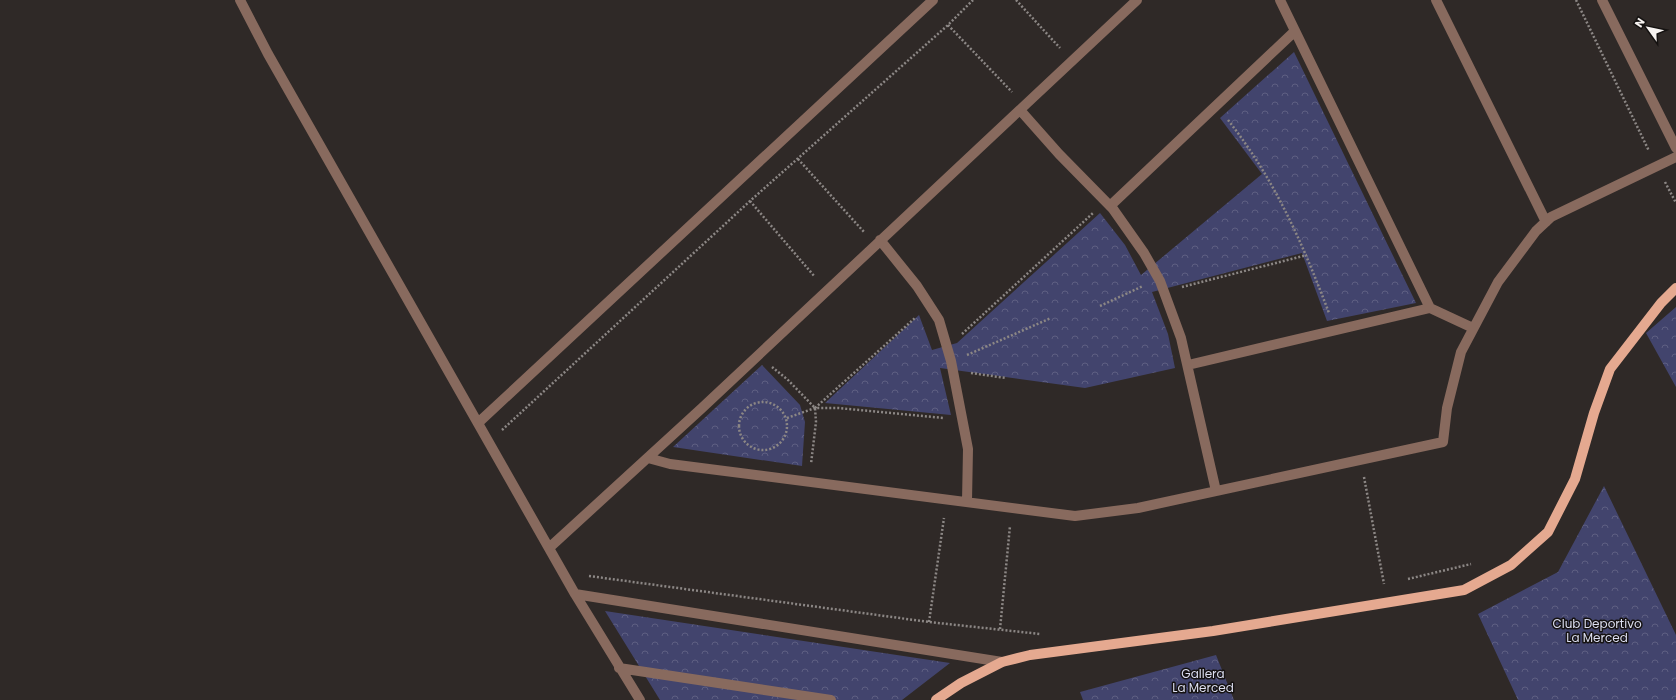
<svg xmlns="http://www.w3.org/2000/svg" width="1676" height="700" font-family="Poppins,sans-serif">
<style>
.park{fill:url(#park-crowns)}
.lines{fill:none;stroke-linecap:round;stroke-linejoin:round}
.path{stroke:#8c8785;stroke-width:2.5;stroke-dasharray:2 2;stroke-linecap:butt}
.minor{stroke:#886a5e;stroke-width:10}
.major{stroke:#e5a990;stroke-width:10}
.labels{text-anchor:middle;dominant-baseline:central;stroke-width:3;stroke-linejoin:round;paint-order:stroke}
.park-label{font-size:12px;fill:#dcdef0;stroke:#151211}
</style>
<defs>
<pattern id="park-crowns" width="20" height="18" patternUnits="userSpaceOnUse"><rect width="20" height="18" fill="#42446d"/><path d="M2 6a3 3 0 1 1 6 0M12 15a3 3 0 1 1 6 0" fill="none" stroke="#5e5f82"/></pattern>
</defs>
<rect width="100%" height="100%" fill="#2f2927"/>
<path class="park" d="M1294,52L1416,303L1327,321L1302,253L1152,292L1168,334L1175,368L1085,388L940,368L951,415L825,403L919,315L932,350L957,343L1100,213L1125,245L1141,275L1262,174L1220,118Z
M1676,307V387L1646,333Z
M762,365L800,405L805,422L802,466L673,447Z
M1604,486L1676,635V700H1518L1478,614L1558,572Z
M605,611L950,663L902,700H660Z
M1216,655L1234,700H1083L1080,692Z"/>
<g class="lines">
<path class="path" d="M1016,0L1060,48
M1576,0L1649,151
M948,25L1012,92
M1228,120C1275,180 1302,242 1329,313
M798,159L864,232
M1665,182L1676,203
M750,201L815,277
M1182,287L1307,255
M1100,306L1143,286
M962,334L1093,213
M967,355L1051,318
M772,367L788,380L815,408L816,422L811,464
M971,373L1006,378
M739 426a24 24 0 1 1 48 0a24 24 0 1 1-48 0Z
M815,408L915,318
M787,418L815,408H838L944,418
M502,430L750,201L948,25L973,0
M1364,477L1384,584
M589,576L929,622L1040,634
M1408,579L1471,564
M929,622L944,518
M1000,629L1010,526"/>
<path class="minor" d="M240,0L268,54L575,594L640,700
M1280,0L1430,308L1473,328
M1436,0L1546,222
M1602,0L1676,148
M1020,110L1059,154L1113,209L1144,253L1160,281L1181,338L1216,491
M1110,206L1295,31
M880,240L917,286L939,320L951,361L968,449L967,501
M1188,365L1430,308
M478,423L933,0
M648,458L670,464L1075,516L1138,508L1443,442L1447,408L1461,352L1498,282L1536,231L1551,217L1676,157
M549,548L702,408L1137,0
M575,594L1002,662
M619,668L831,700"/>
<path class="major" d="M936,700L961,683L1002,662L1030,655L1213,631L1464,590L1511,565L1548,532L1575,479L1594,413L1610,369L1661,303L1676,288"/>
</g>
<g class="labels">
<g class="park-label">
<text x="1597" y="623">Club Deportivo<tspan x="1597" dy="14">La Merced</tspan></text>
<text x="1203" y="673">Gallera<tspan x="1203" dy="14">La Merced</tspan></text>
</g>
</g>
<g transform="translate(1648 28) rotate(303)" stroke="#151211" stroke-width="3" paint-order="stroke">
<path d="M0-3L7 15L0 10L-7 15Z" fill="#f7f3f1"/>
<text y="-6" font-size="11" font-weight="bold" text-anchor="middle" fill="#f7f3f1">N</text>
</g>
</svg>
